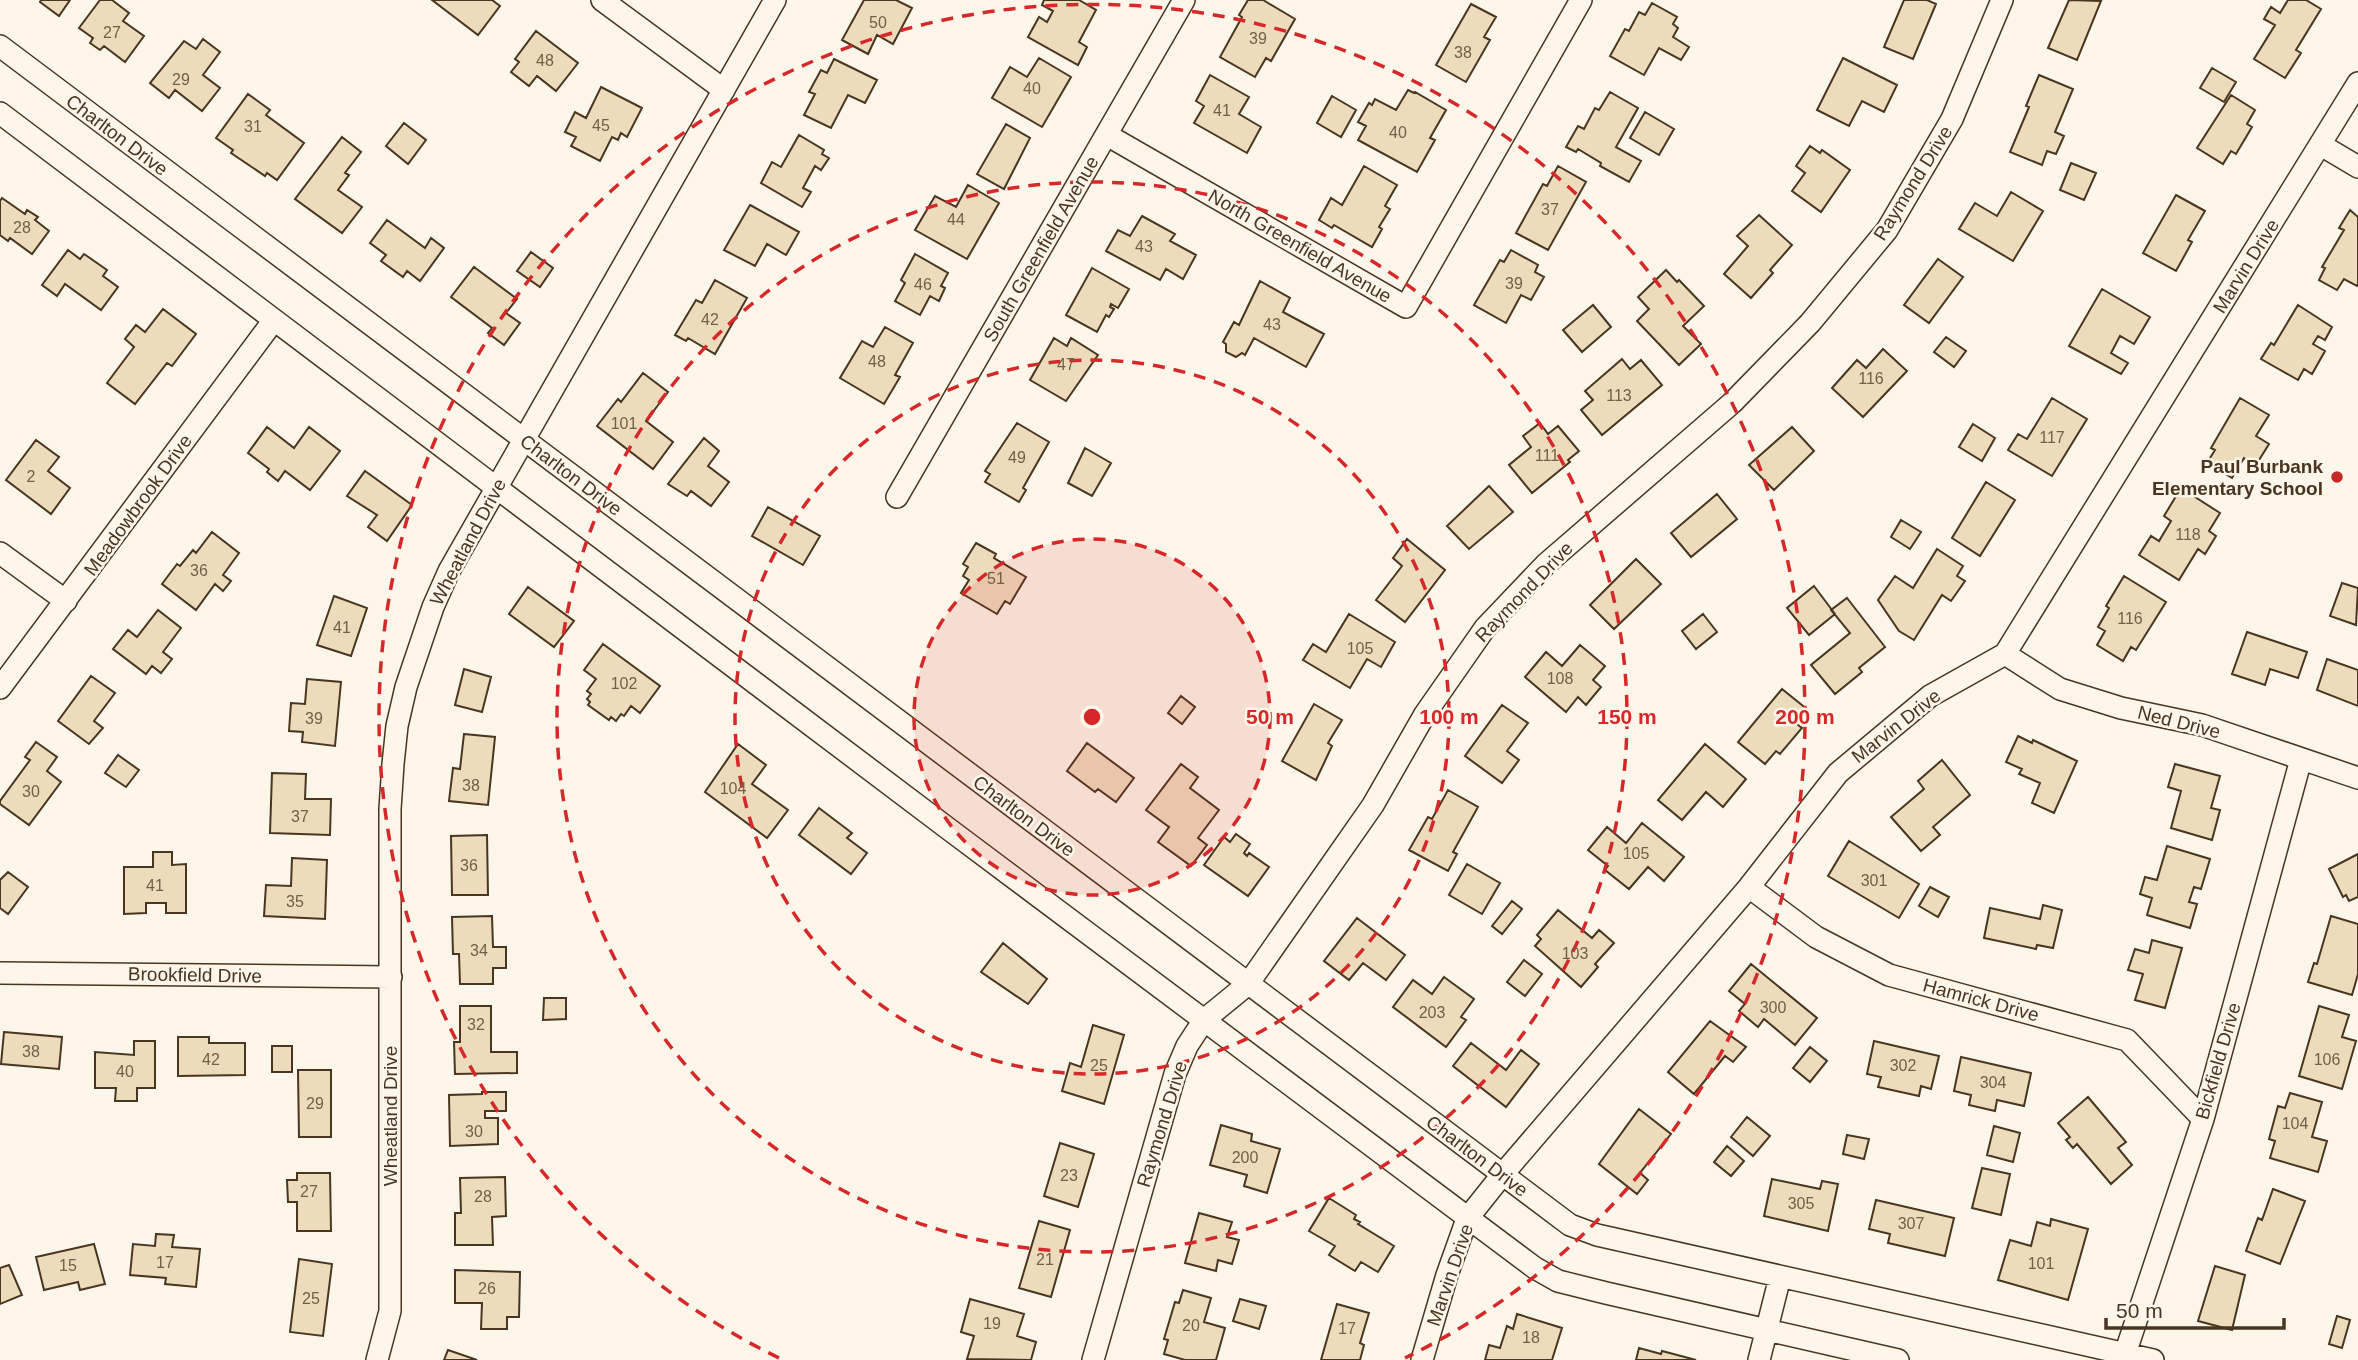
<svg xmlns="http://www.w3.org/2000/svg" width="2358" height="1360" font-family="Helvetica,sans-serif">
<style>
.building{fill:#ecdcbc;stroke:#4a3520;stroke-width:2}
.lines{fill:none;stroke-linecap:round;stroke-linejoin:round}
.minor-casing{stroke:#4a3520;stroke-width:24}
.minor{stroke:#fbf6e9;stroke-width:21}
.ring{fill:none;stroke:#d62828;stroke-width:3.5;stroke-dasharray:12 9}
.poi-dot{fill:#c62828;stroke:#fbf6e9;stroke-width:2.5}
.labels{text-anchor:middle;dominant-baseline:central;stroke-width:5;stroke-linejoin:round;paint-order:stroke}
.number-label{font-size:16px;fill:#725f47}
.street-label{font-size:19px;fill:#4a3520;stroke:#fbf6e9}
.poi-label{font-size:19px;font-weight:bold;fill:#4a3520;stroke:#fbf6e9;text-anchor:end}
.centre{fill:#d62828;stroke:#fbf6e9;stroke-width:3.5}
.ring-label{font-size:21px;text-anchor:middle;font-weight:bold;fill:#d62828;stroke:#fbf6e9;stroke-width:5;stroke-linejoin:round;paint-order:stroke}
</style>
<rect width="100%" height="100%" fill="#fbf6e9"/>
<path class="building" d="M41,0H70L59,16L40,2Z
M100,0H112L129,13L123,21L144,36L125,62L104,46L100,50L90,43L93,38L79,28Z
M432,0H492L500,6L478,35Z
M864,0H896L912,8L893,44L877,35L868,54L842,40Z
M1044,0H1079L1096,10L1079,42L1087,47L1078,65L1028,37L1039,17L1047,22L1053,11L1042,5Z
M1248,0H1263L1295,19L1271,61L1266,58L1255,77L1220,57L1242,17L1239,15Z
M1904,0H1927L1936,4L1913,59L1884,47Z
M2069,0L2101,1L2077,60L2048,48Z
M2288,0H2306L2321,9L2296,50L2301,53L2285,78L2254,59L2275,25L2264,19L2271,7L2280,13Z
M1652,3L1677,17L1673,24L1678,28L1673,37L1689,47L1681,60L1659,48L1644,75L1610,56L1625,29L1629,31L1639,12L1645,15Z
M1471,4L1496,17L1484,37L1490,40L1466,82L1436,65Z
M536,31L578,63L556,91L537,76L529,86L511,72L519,62L515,59Z
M203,39L220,52L203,75L220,88L202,111L175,90L169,98L150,83L184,41L196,49Z
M1039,58L1071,77L1042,127L992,98L1010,67L1027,77Z
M1843,58L1897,85L1884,112L1862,101L1849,126L1817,110Z
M834,59L877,80L865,103L848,95L831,128L804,115L815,94L809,92L821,70L827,73Z
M2212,68L2236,82L2224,102L2200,88Z
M1210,75L1249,97L1239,114L1261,127L1247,153L1194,123L1204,106L1196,101Z
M2039,75L2073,89L2055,132L2064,136L2056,154L2047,151L2042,165L2010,152L2029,107L2026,106Z
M601,87L642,108L627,137L621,133L618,140L612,137L600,161L571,146L576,137L565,132L575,112L586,118Z
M1408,90L1414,93L1415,92L1446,110L1430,138L1435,140L1417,172L1358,140L1366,126L1358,122L1369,103L1372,105L1375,99L1396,110Z
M1610,92L1638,108L1616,147L1641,161L1629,182L1600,166L1601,163L1578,149L1576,152L1566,147L1578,126L1584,129L1595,108L1599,110Z
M248,94L270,110L266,115L304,143L277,180L267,173L265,176L231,153L233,150L216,138Z
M2231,95L2255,110L2247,124L2252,127L2236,154L2231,151L2223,164L2197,148Z
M1332,96L1356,110L1341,137L1317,123Z
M1645,112L1674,129L1659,155L1630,138Z
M404,123L426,140L408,164L386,146Z
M1006,124L1030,138L1004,189L977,174Z
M799,135L824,150L822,154L829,158L821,170L815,166L803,188L811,192L802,207L761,183L772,162L781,167Z
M342,137L361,152L345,173L349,175L338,190L362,207L342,233L295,199Z
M1810,146L1820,153L1822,150L1850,170L1821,212L1792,191L1805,173L1796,166Z
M2071,163L2096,173L2084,200L2060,190Z
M1364,166L1397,185L1385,206L1390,209L1379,227L1382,229L1372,247L1334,225L1332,228L1319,220L1331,198L1342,205Z
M1558,166L1586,182L1548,250L1516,233L1543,184L1547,186Z
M968,185L999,203L967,259L915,230L935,196L956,207Z
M2011,192L2043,211L2013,261L1959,229L1975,203L1997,216Z
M2176,195L2205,211L2188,240L2192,242L2176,271L2143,253Z
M2,198L25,214L27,210L38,217L35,220L49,231L32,254L10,238L8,241L0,235V201Z
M750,205L799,232L786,255L767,244L755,266L724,250Z
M2350,210L2358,217V284L2357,286L2344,279L2337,290L2319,280L2325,268L2322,267L2344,230L2339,228Z
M1759,215L1792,245L1770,270L1773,273L1751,298L1724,274L1748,246L1737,236Z
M1142,216L1175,234L1170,241L1196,255L1183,279L1166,269L1160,280L1106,251L1118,230L1130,236Z
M387,220L425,248L431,238L444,248L420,281L407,271L403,277L381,261L386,255L370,243Z
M68,250L80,259L84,254L107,270L103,276L118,287L101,310L65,284L57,296L42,285Z
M1511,250L1538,265L1535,272L1544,277L1531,300L1521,295L1506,323L1474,305L1500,260L1504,262Z
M531,252L553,268L540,287L517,271Z
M915,254L948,273L941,286L945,288L939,301L930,296L920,315L895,301L905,283L901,280Z
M1938,259L1963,277L1929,323L1904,305Z
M474,267L517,299L506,313L520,323L504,345L488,333L492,328L451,297Z
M1092,268L1129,289L1118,308L1111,304L1110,307L1114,309L1109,317L1106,315L1097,332L1066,315Z
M1666,270L1677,282L1679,280L1704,306L1683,326L1701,344L1679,365L1637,321L1649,309L1638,297Z
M715,280L747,298L715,354L688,338L686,341L675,335L696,300L702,303Z
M1260,281L1290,298L1283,312L1324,334L1306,367L1254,338L1245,355L1242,353L1236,357L1226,352V344L1223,342L1234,322L1239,325Z
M2102,289L2150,317L2134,344L2120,336L2111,353L2128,363L2121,374L2069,346Z
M1593,305L1611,327L1582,352L1563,330Z
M2298,305L2332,327L2325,340L2318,336L2313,344L2325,351L2312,374L2304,369L2298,380L2261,359L2271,343L2274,345Z
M163,309L196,334L172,366L167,363L135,404L107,383L134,347L125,339L136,325L145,332Z
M885,327L913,343L895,375L900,377L884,404L840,378L862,341L873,347Z
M1946,337L1966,351L1954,367L1934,352Z
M1054,338L1067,346L1071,338L1098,355L1066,401L1030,380Z
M1883,349L1907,371L1863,417L1832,388L1857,360L1866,368Z
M1622,359L1630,369L1641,360L1662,385L1602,435L1581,410L1593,400L1585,391Z
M643,373L668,392L646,421L673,442L653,469L597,426L618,399L621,402Z
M2052,398L2087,419L2052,476L2008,450L2018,434L2027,439Z
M2240,398L2269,415L2256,436L2269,444L2256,465L2244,458L2232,478L2207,463L2215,450L2211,448Z
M1017,423L1049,442L1023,488L1026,490L1019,502L985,482L990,474L985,471Z
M1540,423L1548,434L1558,426L1579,451L1568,460L1570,462L1532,493L1509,465L1531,447L1523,436Z
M1973,424L1995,438L1982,461L1959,447Z
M267,427L294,448L309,427L340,451L310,490L285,471L278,481L267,472L269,469L248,453Z
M1792,427L1814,451L1774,490L1749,465Z
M704,438L719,451L708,466L729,482L711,506L691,491L687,496L668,484Z
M36,440L59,457L48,471L70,488L51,514L6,480Z
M1085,448L1111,463L1092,496L1068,483Z
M365,471L412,505L387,541L368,527L377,515L347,496Z
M1986,482L2015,500L1980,556L1952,538Z
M1489,486L1513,512L1469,549L1447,526Z
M2181,488L2220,513L2209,531L2216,536L2205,554L2198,549L2179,580L2139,555L2151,536L2159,541L2171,521L2164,516Z
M1717,494L1737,519L1691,557L1671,533Z
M768,507L820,536L803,565L752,536Z
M1901,520L1921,532L1910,549L1891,537Z
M212,532L239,553L223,575L231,581L223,591L215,584L196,610L162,584L177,564L180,566L193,550L196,553Z
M1407,539L1445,570L1405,622L1376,600L1402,566L1393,558Z
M976,543L996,554L994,558L1026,577L1010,604L1005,601L997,614L961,593L969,580L963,576L968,567L963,564Z
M1937,549L1963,566L1957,576L1965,581L1951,601L1942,595L1914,640L1899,631L1878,600L1895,576L1913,588Z
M1636,559L1661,584L1614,629L1590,605Z
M2124,576L2166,602L2136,650L2131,647L2123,661L2097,645L2105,631L2098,627L2109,608L2106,606Z
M2342,583L2358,588L2356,625L2330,616Z
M1814,586L1835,614L1809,635L1787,608Z
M528,587L574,621L554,647L509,614Z
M334,596L367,608L351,656L317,645Z
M1847,598L1885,647L1859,668L1862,672L1835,694L1811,665L1850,633L1831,610Z
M158,610L181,628L163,652L172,659L161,673L152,666L146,674L113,649L128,630L137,637Z
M1349,614L1395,642L1381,667L1367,659L1350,688L1303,660L1313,644L1326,652Z
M1703,614L1717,632L1696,649L1682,631Z
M2247,632L2307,652L2298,678L2270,669L2265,685L2232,674Z
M603,644L660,686L640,713L631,706L624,716L621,714L616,721L611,717L609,720L588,705L590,702L587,699L591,694L587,691L596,679L584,670Z
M1580,645L1605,666L1593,680L1601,687L1586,705L1578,697L1566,712L1525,677L1546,652L1562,666Z
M2327,659L2358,670V706L2317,690Z
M464,669L491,677L482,712L455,705Z
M91,676L115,693L94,721L103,728L89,744L58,721Z
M307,679L341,682L335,746L302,742L303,732L289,731L291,703L305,704Z
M1782,689L1808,710L1797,724L1802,728L1780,754L1776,751L1765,764L1738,742Z
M1181,696L1195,707L1182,724L1168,713Z
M1314,704L1342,720L1328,743L1332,746L1316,780L1282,761Z
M1502,705L1528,723L1507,751L1519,760L1502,783L1465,756Z
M464,734L495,737L488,805L449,801L453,768L460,769Z
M2018,736L2032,743L2033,740L2077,761L2054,813L2032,803L2040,783L2019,774L2022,769L2006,762Z
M36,742L57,757L47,771L61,782L29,825L0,804V801L30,760L25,757Z
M1087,743L1134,778L1116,802L1098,789L1095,792L1067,771Z
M738,744L766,765L752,784L788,810L767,838L705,792Z
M1705,744L1746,779L1723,807L1706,792L1682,820L1658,800Z
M118,755L139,770L126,787L105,773Z
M1942,760L1970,795L1933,827L1940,835L1921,851L1891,817L1924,789L1918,781Z
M1181,764L1198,777L1190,788L1219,810L1198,838L1207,845L1191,866L1158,842L1169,827L1146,810Z
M2175,764L2220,776L2211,808L2220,810L2212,840L2171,828L2181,791L2168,787Z
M272,773L306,774L305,799H331L330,835L270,833Z
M1448,790L1478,807L1453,852L1457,854L1448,871L1409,850L1428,817L1432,819Z
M819,808L852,833L847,838L867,853L851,874L799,835Z
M1642,823L1684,857L1664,881L1648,867L1629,889L1605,870L1608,866L1588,850L1607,827L1626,843Z
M1236,834L1250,844L1244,853L1247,856L1249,853L1269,867L1248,896L1204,865L1224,837L1230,842Z
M487,835L488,895H452L451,836Z
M1849,841L1919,884L1899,918L1828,876Z
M2167,846L2210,859L2201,889L2194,887L2189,902L2197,904L2190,928L2147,915L2152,898L2140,894L2145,877L2157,880Z
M153,852H172V865L186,864V913H166V903H146V913L124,914V867H153Z
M2358,854V897L2349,901L2346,895L2343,897L2329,869Z
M292,858L327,860L325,919L264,916L266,885L291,886Z
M1467,864L1500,883L1482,914L1449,895Z
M8,872L28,887L8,914L0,908V880Z
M8,872L28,887L8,914L0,908V880Z
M1930,887L1949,897L1938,917L1919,906Z
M1512,901L1522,909L1502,934L1492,926Z
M2043,905L2062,910L2053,948L2037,945L2036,949L1984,938L1990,908L2040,919Z
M1558,910L1592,938L1599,930L1614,943L1595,964L1598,967L1581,987L1535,946L1541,939L1537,935Z
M492,916L493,947H506V968H493V984H460L459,954H453L452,917Z
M2331,916L2358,924V974L2352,995L2308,982L2314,963L2317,964Z
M1357,918L1405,955L1386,980L1363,963L1349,980L1324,961Z
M2152,940L2182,948L2165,1008L2135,1000L2143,974L2128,970L2135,949L2149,953Z
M1003,943L1047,979L1028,1004L981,972Z
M1524,960L1542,974L1525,996L1507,982Z
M1751,964L1817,1018L1795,1045L1764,1019L1758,1027L1739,1011L1745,1004L1729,991Z
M1444,977L1474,999L1461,1017L1466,1020L1446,1047L1393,1007L1413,980L1432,994Z
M544,998H566V1019L543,1020Z
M460,1006H491V1052H517V1073L455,1074L454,1042H460Z
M2319,1006L2349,1015L2342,1037L2356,1041L2342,1089L2299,1076Z
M1710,1021L1746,1047L1733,1062L1725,1056L1694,1094L1668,1072Z
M1093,1025L1124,1035L1104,1104L1062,1091L1070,1063L1081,1067Z
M4,1032L62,1037L59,1069L1,1064Z
M178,1037H209V1043H245V1075L178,1076Z
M134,1041H155V1088H137V1101H115L116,1088H95V1052L134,1055Z
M1874,1041L1939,1056L1931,1089L1921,1086L1919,1096L1878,1087L1881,1077L1867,1074Z
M1471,1043L1506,1070L1521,1050L1539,1064L1506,1107L1453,1066Z
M272,1046H292V1072H272Z
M1810,1047L1827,1061L1810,1082L1793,1068Z
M1961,1057L2031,1073L2024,1106L1997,1100L1995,1111L1969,1105L1971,1095L1954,1091Z
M298,1070H331V1137H299Z
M482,1092H506V1111H485V1118H498V1144L450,1146L449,1095L482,1094Z
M2290,1093L2322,1102L2312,1137L2327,1141L2318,1172L2270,1158L2275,1141L2269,1139L2278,1106L2285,1108Z
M2088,1097L2126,1142L2118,1148L2132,1165L2111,1184L2077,1144L2073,1148L2066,1140L2070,1137L2058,1123Z
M1639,1109L1671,1134L1640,1173L1648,1180L1637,1194L1599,1164Z
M1747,1117L1770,1136L1753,1156L1731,1137Z
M1221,1125L1252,1134L1251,1141L1280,1149L1267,1193L1244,1186L1247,1175L1210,1165Z
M1994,1126L2020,1133L2013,1162L1987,1155Z
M1847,1135L1869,1139L1864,1159L1843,1154Z
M1060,1143L1094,1154L1078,1207L1044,1196Z
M1727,1146L1744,1161L1731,1176L1714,1162Z
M1982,1168L2010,1174L2001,1215L1972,1208Z
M297,1173H330L331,1231H297V1202H288L287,1180H297Z
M505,1177L506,1216L492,1217L493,1245H455V1213H461L460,1178Z
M1772,1179L1820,1189L1822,1181L1838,1184L1828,1231L1764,1216Z
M2273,1189L2305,1201L2280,1264L2246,1251L2258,1218L2262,1220Z
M1329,1198L1356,1215L1354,1219L1360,1222L1358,1224L1394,1246L1378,1272L1361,1262L1355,1271L1329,1255L1335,1246L1309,1231Z
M1876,1200L1954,1218L1945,1256L1888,1243L1890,1234L1869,1229Z
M1199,1213L1232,1222L1227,1237L1239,1240L1232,1264L1218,1260L1216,1271L1185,1263Z
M2051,1219L2088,1229L2068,1300L1998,1280L2010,1240L2031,1246L2037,1222L2050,1226Z
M1039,1221L1070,1230L1051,1297L1019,1288Z
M156,1234L174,1235L172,1247L200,1249L196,1287L165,1284L166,1278L130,1275L133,1244L155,1246Z
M94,1244L105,1284L80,1290L78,1282L44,1290L36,1257Z
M299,1259L332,1264L323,1336L290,1332Z
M9,1265L22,1295L0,1304V1268Z
M2215,1266L2245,1275L2232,1330L2198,1321Z
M455,1270L520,1272L519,1317H507V1329H481L482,1303H455Z
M1183,1290L1211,1298L1204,1322L1225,1328L1216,1360H1185L1164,1354L1168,1340L1164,1339L1175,1302L1179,1303Z
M970,1299L1024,1314L1017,1336L1036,1342L1031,1360L967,1359L974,1336L961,1332Z
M1240,1299L1266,1306L1259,1329L1233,1321Z
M1337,1304L1369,1313L1360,1343L1364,1345L1360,1360H1321Z
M1517,1314L1562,1328L1552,1360H1485L1489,1345L1500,1348L1507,1326L1513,1329Z
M2337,1316L2350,1320L2342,1348L2329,1344Z
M1639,1348L1661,1354L1662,1351L1696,1360H1636Z
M448,1350L477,1360H444Z"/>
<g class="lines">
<defs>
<path id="minor" d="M602,0L724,90
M0,46L1570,1225L1597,1235L2153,1360
M0,113L950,830L1535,1268L1558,1281L1606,1293L1898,1360
M1107,135L1406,307L1581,0
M2321,145L2358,167
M897,497L1184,0
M0,553L66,601
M2005,654L2060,689L2121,708L2202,725L2358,778
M0,688L274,320
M1749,887L1816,937L1889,975L2127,1040L2203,1119
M0,973L391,977
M377,1360L390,1311V809L393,764L397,726L406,687L433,607L449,571L775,0
M1093,1360L1175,1074L1187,1046L1204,1020L1248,984L1373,805L1425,714L1485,628L1546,564L1732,403L1810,323L1887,230L1952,119L2002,0
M1422,1360L1447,1275L1467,1219L1502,1175L1749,887L1838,773L1930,696L2005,654L2358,83
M1759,1360L1780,1277
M2123,1360L2203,1119L2301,759"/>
</defs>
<use href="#minor" class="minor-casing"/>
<use href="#minor" class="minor"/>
</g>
<circle cx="1092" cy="717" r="178" fill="#d62828" fill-opacity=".12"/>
<g class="ring">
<circle cx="1092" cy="717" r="178"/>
<circle cx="1092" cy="717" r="357"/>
<circle cx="1092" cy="717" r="535"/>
<path d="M779 1358A713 713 0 1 1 1405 1358"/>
</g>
<circle class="poi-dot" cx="2337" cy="477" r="7"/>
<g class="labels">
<g class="number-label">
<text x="878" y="22">50</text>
<text x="112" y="32">27</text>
<text x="1258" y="38">39</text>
<text x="1463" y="52">38</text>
<text x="545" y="60">48</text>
<text x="181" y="79">29</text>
<text x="1032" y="88">40</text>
<text x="1222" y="110">41</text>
<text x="601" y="125">45</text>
<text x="253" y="126">31</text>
<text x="1398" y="132">40</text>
<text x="1550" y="209">37</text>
<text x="956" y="219">44</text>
<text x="22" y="227">28</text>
<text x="1144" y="246">43</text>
<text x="1514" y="283">39</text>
<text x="923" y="284">46</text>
<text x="710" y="319">42</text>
<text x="1272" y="324">43</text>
<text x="877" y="361">48</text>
<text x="1066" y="364">47</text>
<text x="1871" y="378">116</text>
<text x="1619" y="395">113</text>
<text x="624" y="423">101</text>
<text x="2052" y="437">117</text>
<text x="1547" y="455">111</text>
<text x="1017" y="457">49</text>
<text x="31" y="476">2</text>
<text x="2188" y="534">118</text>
<text x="199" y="570">36</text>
<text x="996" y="578">51</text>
<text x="2130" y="618">116</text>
<text x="342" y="627">41</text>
<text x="1360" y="648">105</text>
<text x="1560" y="678">108</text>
<text x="624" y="683">102</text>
<text x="314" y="718">39</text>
<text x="471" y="785">38</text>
<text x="733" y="788">104</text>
<text x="31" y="791">30</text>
<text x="300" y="816">37</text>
<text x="1636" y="853">105</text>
<text x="469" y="865">36</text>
<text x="1874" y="880">301</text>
<text x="155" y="885">41</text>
<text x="295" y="901">35</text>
<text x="479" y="950">34</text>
<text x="1575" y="953">103</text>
<text x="1773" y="1007">300</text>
<text x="1432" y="1012">203</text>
<text x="476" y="1024">32</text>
<text x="31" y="1051">38</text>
<text x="211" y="1059">42</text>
<text x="2327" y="1059">106</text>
<text x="1099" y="1065">25</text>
<text x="1903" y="1065">302</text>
<text x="125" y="1071">40</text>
<text x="1993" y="1082">304</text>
<text x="315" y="1103">29</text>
<text x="2295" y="1123">104</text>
<text x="474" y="1131">30</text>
<text x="1245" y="1157">200</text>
<text x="1069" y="1175">23</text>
<text x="309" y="1191">27</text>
<text x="483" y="1196">28</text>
<text x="1801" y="1203">305</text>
<text x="1911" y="1223">307</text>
<text x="1045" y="1259">21</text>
<text x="165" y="1262">17</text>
<text x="2041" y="1263">101</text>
<text x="68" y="1265">15</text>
<text x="487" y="1288">26</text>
<text x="311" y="1298">25</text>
<text x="992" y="1323">19</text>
<text x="1191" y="1325">20</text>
<text x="1347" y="1328">17</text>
<text x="1531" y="1337">18</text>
</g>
<g class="street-label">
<text transform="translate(117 135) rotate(37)">Charlton Drive</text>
<text transform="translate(1913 183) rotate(-58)">Raymond Drive</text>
<text transform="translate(1300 246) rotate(30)">North Greenfield Avenue</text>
<text transform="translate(1041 249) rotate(-60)">South Greenfield Avenue</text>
<text transform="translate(2246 266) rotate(-58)">Marvin Drive</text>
<text transform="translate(571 475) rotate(37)">Charlton Drive</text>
<text transform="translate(138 505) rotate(-54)">Meadowbrook Drive</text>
<text transform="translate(468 542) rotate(-62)">Wheatland Drive</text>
<text transform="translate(1524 592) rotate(-46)">Raymond Drive</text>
<text transform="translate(2179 722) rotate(14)">Ned Drive</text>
<text transform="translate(1896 726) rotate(-38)">Marvin Drive</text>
<text transform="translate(1024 816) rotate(37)">Charlton Drive</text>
<text transform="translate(195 975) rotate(1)">Brookfield Drive</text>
<text transform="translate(1981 1000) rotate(15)">Hamrick Drive</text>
<text transform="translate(2218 1061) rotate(-74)">Bickfield Drive</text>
<text transform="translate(390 1116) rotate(-90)">Wheatland Drive</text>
<text transform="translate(1162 1124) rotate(-73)">Raymond Drive</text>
<text transform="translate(1477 1156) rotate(37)">Charlton Drive</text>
<text transform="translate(1450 1275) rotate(-71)">Marvin Drive</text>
</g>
<g class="poi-label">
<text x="2323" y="466">Paul Burbank<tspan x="2323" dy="22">Elementary School</tspan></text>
</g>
</g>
<circle cx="1092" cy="717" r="10" class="centre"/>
<g class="ring-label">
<text x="1270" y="724">50 m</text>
<text x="1449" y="724">100 m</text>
<text x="1627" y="724">150 m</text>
<text x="1805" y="724">200 m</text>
</g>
<path d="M2106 1318v10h178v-10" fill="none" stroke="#4a3520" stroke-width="3.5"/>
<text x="2116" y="1318" font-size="21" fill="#4a3520" stroke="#fbf6e9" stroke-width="5" paint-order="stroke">50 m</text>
</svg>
